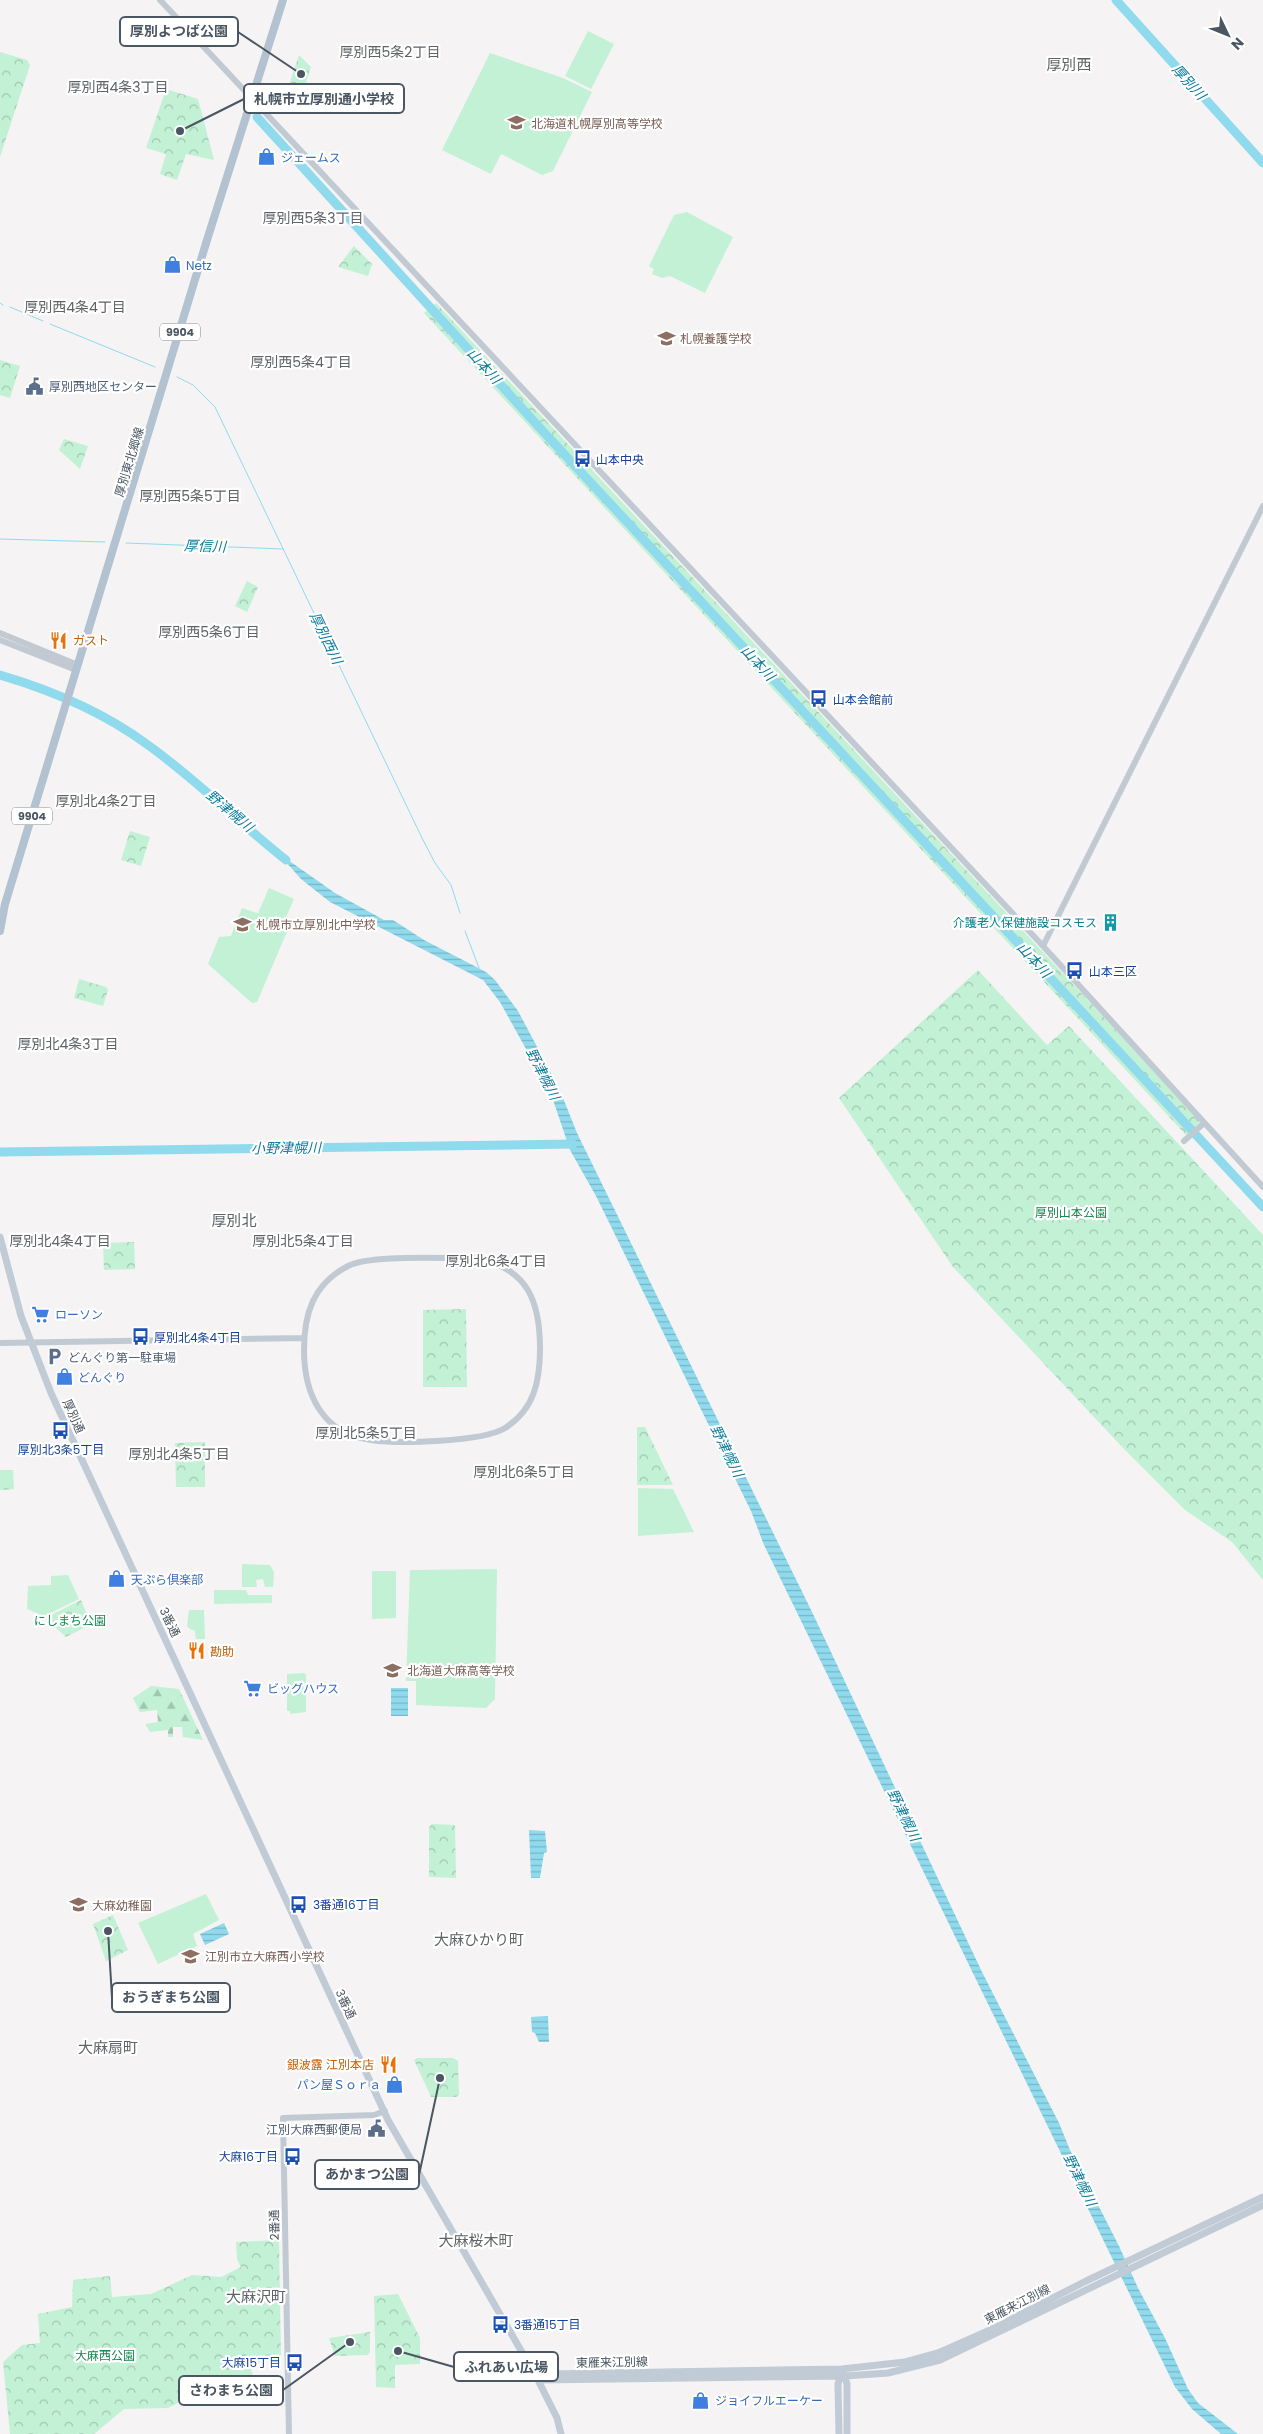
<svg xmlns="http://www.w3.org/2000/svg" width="1263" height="2434" font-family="Poppins,'Noto Sans JP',sans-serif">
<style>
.grass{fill:#c3f1d5}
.forest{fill:url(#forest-firs)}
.park{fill:url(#park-crowns)}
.water{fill:url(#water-rules)}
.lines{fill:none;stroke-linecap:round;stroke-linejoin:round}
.stream{stroke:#90daee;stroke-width:1}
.river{stroke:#90daee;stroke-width:9}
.tertiary{stroke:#c1cad2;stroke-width:6}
.secondary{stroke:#c1cbd6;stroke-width:7}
.primary{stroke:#b3c2d1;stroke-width:8}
.labels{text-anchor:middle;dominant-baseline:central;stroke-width:4.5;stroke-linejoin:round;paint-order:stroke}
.shield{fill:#fff;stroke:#808990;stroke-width:1}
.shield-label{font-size:11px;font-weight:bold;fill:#4a5661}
.education-label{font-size:12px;fill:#785e54;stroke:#fff;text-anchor:start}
.shop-label{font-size:12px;fill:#366cbe;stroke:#fff;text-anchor:start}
.service-label{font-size:12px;fill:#4e5e75;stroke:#fff;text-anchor:start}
.transit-label{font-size:12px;fill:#164399;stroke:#fff;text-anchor:start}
.street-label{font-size:12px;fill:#4a5661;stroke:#fff}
.food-label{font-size:12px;fill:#c56008;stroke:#fff;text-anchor:start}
.culture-label{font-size:12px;fill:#0d838f;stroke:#fff;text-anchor:end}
.park-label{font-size:12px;fill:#17864f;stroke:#fff}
.neighbourhood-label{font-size:14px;fill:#5f6368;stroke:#fff}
.water-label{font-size:14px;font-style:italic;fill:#0c7c9b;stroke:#fff}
.quarter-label{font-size:15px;fill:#5f6368;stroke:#fff}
.leader{fill:none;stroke:#4a5661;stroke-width:2}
.callout-dot{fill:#4a5661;stroke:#fff;stroke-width:2}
.callout{fill:#fff;stroke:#4a5661;stroke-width:2}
.callout-label{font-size:14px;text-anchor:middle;font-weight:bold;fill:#4a5661}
</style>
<defs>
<pattern id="forest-firs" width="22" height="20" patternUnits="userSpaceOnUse" patternTransform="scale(1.25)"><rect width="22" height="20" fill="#c3f1d5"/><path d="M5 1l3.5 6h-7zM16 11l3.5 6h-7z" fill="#a0c6b0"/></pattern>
<pattern id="park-crowns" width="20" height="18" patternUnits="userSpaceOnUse" patternTransform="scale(1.25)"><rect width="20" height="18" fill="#c3f1d5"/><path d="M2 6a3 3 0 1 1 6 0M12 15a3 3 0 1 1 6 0" fill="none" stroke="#a0c6b0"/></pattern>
<pattern id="water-rules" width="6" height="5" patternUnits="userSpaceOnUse" patternTransform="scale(1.25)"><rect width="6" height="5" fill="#90daee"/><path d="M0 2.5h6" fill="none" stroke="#78b4c4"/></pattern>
</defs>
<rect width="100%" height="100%" fill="#f5f3f3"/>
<path class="grass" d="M588,31L614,44L591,89L565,76Z
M490,53L563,78L592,92L553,171L542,175L501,154L491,174L442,150Z
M687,212L733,237L705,293L670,276L662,278L652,274L654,269L649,266L674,215Z
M269,888L294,899L283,924L289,927L257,1002L252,1003L208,964L219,937L231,936L242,908L263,915L258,913Z
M638,1488L673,1489L694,1532L638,1536Z
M242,1564L270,1565L274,1572L273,1587H265L263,1579L256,1580L257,1587H242Z
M497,1569L495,1699L486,1708L416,1705V1681H406L410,1570Z
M372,1571H396V1618L372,1619Z
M68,1575L79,1599L44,1616L27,1609L28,1586L51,1585V1576Z
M214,1590H246L248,1595H272V1603L214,1604Z
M189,1610H204L205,1639H196L195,1631L190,1629L187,1626Z
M304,1673L306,1675V1712L290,1714V1711H287V1674Z
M206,1894L219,1920L193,1934L197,1946L158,1964L138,1923Z"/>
<path class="forest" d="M151,1686L179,1689L203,1740L183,1737L182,1727H173V1737H168V1730L150,1732L145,1724L158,1722L157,1710L140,1712L133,1698Z"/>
<path class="park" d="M0,52L27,60L30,65L0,157Z
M299,55L311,67L302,95L290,82Z
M166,89L198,99L214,160L186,154L177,180L160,174L166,154L146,148Z
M354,246L372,264L368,276L338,267Z
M436,303L1201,1121L1186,1135L424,313Z
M0,360L20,366L10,398L0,395Z
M64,439L88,446L80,469L59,450Z
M247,581L258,587L247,612L235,606Z
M130,831L150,837L141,866L121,860Z
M978,970L1047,1045L1069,1026L1263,1235V1580L1232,1542L1185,1510L1125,1450L953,1267L839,1098Z
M79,979L106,987L108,990L103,1006L74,998Z
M134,1242L135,1269L104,1270L103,1243Z
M466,1309L467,1387H423V1310Z
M637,1427H645L673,1485H637Z
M205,1442V1487H176L175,1443Z
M0,1470H13L14,1489L0,1490Z
M81,1600L91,1624L66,1637L45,1618Z
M432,1824L455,1825L456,1878L429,1877V1827Z
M113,1915L128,1950L106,1961L93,1924Z
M417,2058H453L458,2061L459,2095L456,2097H431L414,2060Z
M279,2240L281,2359L249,2364L256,2384L239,2394V2385L195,2394L168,2408L124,2409L94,2434H10L3,2362L22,2345L40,2343L38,2314L72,2307L73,2280L110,2276L112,2297L151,2294L192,2275L221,2277L241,2267L237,2259L236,2242Z
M398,2294L420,2338V2364L395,2365V2388L376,2387L374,2296Z
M370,2332V2352L367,2355L335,2356L329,2338Z"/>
<path class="water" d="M278,853L335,893L384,920H393L424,940L486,972L495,980L518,1011L559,1088L577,1133L813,1614L982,1972L1059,2123L1070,2150L1119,2246L1138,2288L1165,2338L1188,2389L1198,2403L1238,2434H1221L1192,2409L1175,2387L764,1545L751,1511L596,1196L570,1150L551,1094L500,1002L483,980L330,902L301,879Z
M391,1688H408V1716H391Z
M529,1830L545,1831L547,1852L544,1853L540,1878H531Z
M224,1923L229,1934L205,1945L200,1934Z
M548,2016L549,2042H539L535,2033L532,2032L531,2017Z"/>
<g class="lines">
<path class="stream" d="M0,303L3,305
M10,307L43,321
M50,324L155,367
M177,377L193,385L215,407L422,838L435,863L451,885L460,913
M0,539L105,542
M126,543L283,549
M465,931L479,968"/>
<path class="river" d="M1116,0L1263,163
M257,117L539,427L1263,1207
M0,675C51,690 105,713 148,745C197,780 239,823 286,860
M0,1152L573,1144"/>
<path class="tertiary" d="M160,0L1043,946L1263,1187
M175,30L179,20
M0,633L78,665
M0,640L76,670
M1043,946L1263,506
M1184,1141L1204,1123
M475,1258C528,1268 540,1301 540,1349C540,1381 534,1410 505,1428C483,1442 398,1444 371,1440C323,1434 304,1395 304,1350C304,1314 313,1284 348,1266C371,1254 446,1259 475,1258Z
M0,1343L304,1338
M289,2434L283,2118L374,2115L385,2111"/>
<path class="secondary" d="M0,1237L21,1316L51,1393L388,2120L538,2380L557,2418L561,2434
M844,2374L847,2384V2434
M538,2380L548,2374L842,2369L905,2362L938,2353L990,2330L1086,2281L1263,2197
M538,2380L845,2376L888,2373L940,2360L1263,2205
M839,2434L838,2384L841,2374"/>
<path class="primary" d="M0,931L5,904L207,240L283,0"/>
</g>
<defs>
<symbol id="school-bare" viewBox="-9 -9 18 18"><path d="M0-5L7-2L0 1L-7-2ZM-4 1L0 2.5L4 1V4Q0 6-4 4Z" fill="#8d6e63" stroke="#fff" stroke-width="2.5" paint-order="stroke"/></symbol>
<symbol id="shop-bare" viewBox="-9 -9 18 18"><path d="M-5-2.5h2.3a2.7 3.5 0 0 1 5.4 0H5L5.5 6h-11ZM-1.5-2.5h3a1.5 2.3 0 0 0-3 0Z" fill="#3f7fe0" stroke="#fff" stroke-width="2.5" paint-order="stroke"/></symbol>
<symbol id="civic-bare" viewBox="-9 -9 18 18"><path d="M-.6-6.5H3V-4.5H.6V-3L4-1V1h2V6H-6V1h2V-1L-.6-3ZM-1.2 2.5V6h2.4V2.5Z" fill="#5c6f8a" stroke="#fff" stroke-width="2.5" paint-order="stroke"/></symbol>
<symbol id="bus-bare" viewBox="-9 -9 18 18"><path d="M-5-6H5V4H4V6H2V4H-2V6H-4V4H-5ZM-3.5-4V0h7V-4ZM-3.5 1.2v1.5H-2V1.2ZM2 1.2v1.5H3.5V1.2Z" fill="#1a4fb4" stroke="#fff" stroke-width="2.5" paint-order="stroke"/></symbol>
<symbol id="restaurant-bare" viewBox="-9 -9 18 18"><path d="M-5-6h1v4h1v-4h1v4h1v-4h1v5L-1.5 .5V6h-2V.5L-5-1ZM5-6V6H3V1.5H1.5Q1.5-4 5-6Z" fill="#e8710a" stroke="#fff" stroke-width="2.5" paint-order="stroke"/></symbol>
<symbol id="building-bare" viewBox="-9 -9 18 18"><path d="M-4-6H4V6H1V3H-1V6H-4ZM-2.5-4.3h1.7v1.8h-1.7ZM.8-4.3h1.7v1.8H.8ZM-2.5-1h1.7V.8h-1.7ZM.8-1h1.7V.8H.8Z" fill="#0f9aa8" stroke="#fff" stroke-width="2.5" paint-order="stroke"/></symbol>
<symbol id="supermarket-bare" viewBox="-9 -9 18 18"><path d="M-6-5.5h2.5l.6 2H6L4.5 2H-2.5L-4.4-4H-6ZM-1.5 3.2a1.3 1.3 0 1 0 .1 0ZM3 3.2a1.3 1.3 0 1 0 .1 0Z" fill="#3f7fe0" stroke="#fff" stroke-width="2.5" paint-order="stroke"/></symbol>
<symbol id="parking-bare" viewBox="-9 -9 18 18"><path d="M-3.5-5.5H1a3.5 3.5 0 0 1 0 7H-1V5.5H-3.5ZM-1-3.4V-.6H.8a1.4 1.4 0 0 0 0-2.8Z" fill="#5c6f8a" stroke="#fff" stroke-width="2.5" paint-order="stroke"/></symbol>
</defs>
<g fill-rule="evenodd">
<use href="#school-bare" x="504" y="110" width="25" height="25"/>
<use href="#shop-bare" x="254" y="144" width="25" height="25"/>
<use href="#shop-bare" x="160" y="252" width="25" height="25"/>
<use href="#school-bare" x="654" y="326" width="25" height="25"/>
<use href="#civic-bare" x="22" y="374" width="25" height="25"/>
<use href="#bus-bare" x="570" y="446" width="25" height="25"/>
<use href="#restaurant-bare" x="46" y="628" width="25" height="25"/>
<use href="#bus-bare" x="806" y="686" width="25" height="25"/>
<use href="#building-bare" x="1098" y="910" width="25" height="25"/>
<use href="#school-bare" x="230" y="912" width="25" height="25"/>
<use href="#bus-bare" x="1062" y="958" width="25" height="25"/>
<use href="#supermarket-bare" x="28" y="1302" width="25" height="25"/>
<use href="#bus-bare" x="128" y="1324" width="25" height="25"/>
<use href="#parking-bare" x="42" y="1344" width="25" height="25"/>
<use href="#shop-bare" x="52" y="1364" width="25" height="25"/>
<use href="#bus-bare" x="48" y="1418" width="25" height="25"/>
<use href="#shop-bare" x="104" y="1566" width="25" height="25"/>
<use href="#restaurant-bare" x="184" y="1638" width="25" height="25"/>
<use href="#school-bare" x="380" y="1658" width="25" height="25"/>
<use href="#supermarket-bare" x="240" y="1676" width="25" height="25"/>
<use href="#bus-bare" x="286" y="1892" width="25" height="25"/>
<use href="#school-bare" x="66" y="1892" width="25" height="25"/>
<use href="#school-bare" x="178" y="1944" width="25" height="25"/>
<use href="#restaurant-bare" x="376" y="2052" width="25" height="25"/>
<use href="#shop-bare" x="382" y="2072" width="25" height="25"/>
<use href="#civic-bare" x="364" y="2116" width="25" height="25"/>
<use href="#bus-bare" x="280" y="2144" width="25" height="25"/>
<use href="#bus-bare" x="488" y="2312" width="25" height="25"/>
<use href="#bus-bare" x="282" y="2350" width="25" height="25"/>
<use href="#shop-bare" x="688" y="2388" width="25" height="25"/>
</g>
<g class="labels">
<g class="shield">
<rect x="160" y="323.5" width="40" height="17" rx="4"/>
<rect x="12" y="807.5" width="40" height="17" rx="4"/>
</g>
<g class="shield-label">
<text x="180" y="332">9904</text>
<text x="32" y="816">9904</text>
</g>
<g class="education-label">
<text x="531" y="123">北海道札幌厚別高等学校</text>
<text x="680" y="338">札幌養護学校</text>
<text x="256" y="924">札幌市立厚別北中学校</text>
<text x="407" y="1670">北海道大麻高等学校</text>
<text x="92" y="1905">大麻幼稚園</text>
<text x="205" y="1956">江別市立大麻西小学校</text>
</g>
<g class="shop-label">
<text x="281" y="157">ジェームス</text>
<text x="186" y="265">Netz</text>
<text x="55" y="1314">ローソン</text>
<text x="78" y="1377">どんぐり</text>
<text x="131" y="1579">天ぷら倶楽部</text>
<text x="267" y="1688">ビッグハウス</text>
<text x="381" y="2084" text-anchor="end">パン屋Ｓｏｒａ</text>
<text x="715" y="2400">ジョイフルエーケー</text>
</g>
<g class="service-label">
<text x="49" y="386">厚別西地区センター</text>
<text x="68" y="1357">どんぐり第一駐車場</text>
<text x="362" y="2129" text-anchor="end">江別大麻西郵便局</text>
</g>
<g class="transit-label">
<text x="596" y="459">山本中央</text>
<text x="833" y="699">山本会館前</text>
<text x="1089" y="971">山本三区</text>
<text x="154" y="1337">厚別北4条4丁目</text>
<text x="61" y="1449" text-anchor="middle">厚別北3条5丁目</text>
<text x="313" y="1904">3番通16丁目</text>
<text x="278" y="2156" text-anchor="end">大麻16丁目</text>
<text x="514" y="2324">3番通15丁目</text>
<text x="281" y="2362" text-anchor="end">大麻15丁目</text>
</g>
<g class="street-label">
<text transform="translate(129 462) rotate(-73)">厚別東北郷線</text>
<text transform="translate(74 1416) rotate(66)">厚別通</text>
<text transform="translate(170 1622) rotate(64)">3番通</text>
<text transform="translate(346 2004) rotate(65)">3番通</text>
<text transform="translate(274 2225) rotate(-91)">2番通</text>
<text transform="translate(1017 2304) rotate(-27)">東雁来江別線</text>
<text transform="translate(612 2362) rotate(-1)">東雁来江別線</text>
</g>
<g class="food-label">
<text x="73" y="640">ガスト</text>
<text x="210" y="1651">勘助</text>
<text x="374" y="2064" text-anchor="end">銀波露 江別本店</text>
</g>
<g class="culture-label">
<text x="1097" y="922">介護老人保健施設コスモス</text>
</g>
<g class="park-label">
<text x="1071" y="1212">厚別山本公園</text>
<text x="70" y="1620">にしまち公園</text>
<text x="105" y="2355">大麻西公園</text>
</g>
<g class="neighbourhood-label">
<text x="390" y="52">厚別西5条2丁目</text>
<text x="118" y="87">厚別西4条3丁目</text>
<text x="313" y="218">厚別西5条3丁目</text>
<text x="75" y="307">厚別西4条4丁目</text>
<text x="301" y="362">厚別西5条4丁目</text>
<text x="190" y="496">厚別西5条5丁目</text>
<text x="209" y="632">厚別西5条6丁目</text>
<text x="106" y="801">厚別北4条2丁目</text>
<text x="68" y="1044">厚別北4条3丁目</text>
<text x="60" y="1241">厚別北4条4丁目</text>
<text x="303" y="1241">厚別北5条4丁目</text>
<text x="496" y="1261">厚別北6条4丁目</text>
<text x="366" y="1433">厚別北5条5丁目</text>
<text x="179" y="1454">厚別北4条5丁目</text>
<text x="524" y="1472">厚別北6条5丁目</text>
</g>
<g class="water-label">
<text transform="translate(1189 82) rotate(48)">厚別川</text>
<text transform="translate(484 366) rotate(48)">山本川</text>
<text transform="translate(205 546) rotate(2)">厚信川</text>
<text transform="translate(326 638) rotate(64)">厚別西川</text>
<text transform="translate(758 663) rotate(47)">山本川</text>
<text transform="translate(230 811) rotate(40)">野津幌川</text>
<text transform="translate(1034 960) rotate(47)">山本川</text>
<text transform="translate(543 1074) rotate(63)">野津幌川</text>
<text transform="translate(286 1148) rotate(-1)">小野津幌川</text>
<text transform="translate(727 1451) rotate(64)">野津幌川</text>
<text transform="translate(904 1815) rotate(64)">野津幌川</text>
<text transform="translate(1080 2180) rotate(64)">野津幌川</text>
</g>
<g class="quarter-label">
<text x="1069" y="64">厚別西</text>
<text x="234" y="1220">厚別北</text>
<text x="479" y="1939">大麻ひかり町</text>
<text x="108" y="2047">大麻扇町</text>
<text x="476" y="2240">大麻桜木町</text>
<text x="256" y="2296">大麻沢町</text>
</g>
</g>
<path class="leader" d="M301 74L238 32M180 131L244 99M108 1931L112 1998M440 2078L419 2175M398 2351L454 2367M350 2342L283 2390"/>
<g class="callout-dot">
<circle cx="301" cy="74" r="5"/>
<circle cx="180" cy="131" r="5"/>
<circle cx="108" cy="1931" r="5"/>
<circle cx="440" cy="2078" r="5"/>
<circle cx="398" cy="2351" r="5"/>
<circle cx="350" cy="2342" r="5"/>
</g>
<g class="callout">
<rect x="120" y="17" width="118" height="29" rx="5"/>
<rect x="244" y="84" width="160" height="29" rx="5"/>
<rect x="112" y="1983" width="118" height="29" rx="5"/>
<rect x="315" y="2160" width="104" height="29" rx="5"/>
<rect x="454" y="2352" width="104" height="29" rx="5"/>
<rect x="179" y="2376" width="104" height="29" rx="5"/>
</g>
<g class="callout-label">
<text x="179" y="36">厚別よつば公園</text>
<text x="324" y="104">札幌市立厚別通小学校</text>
<text x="171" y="2002">おうぎまち公園</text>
<text x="367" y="2179">あかまつ公園</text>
<text x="506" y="2372">ふれあい広場</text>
<text x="231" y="2395">さわまち公園</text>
</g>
<g transform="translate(1228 35) rotate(133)" stroke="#ffffff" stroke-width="4" paint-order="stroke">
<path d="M0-4L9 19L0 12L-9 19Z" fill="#4a5661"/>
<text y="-8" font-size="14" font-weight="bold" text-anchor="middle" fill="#4a5661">N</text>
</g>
</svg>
